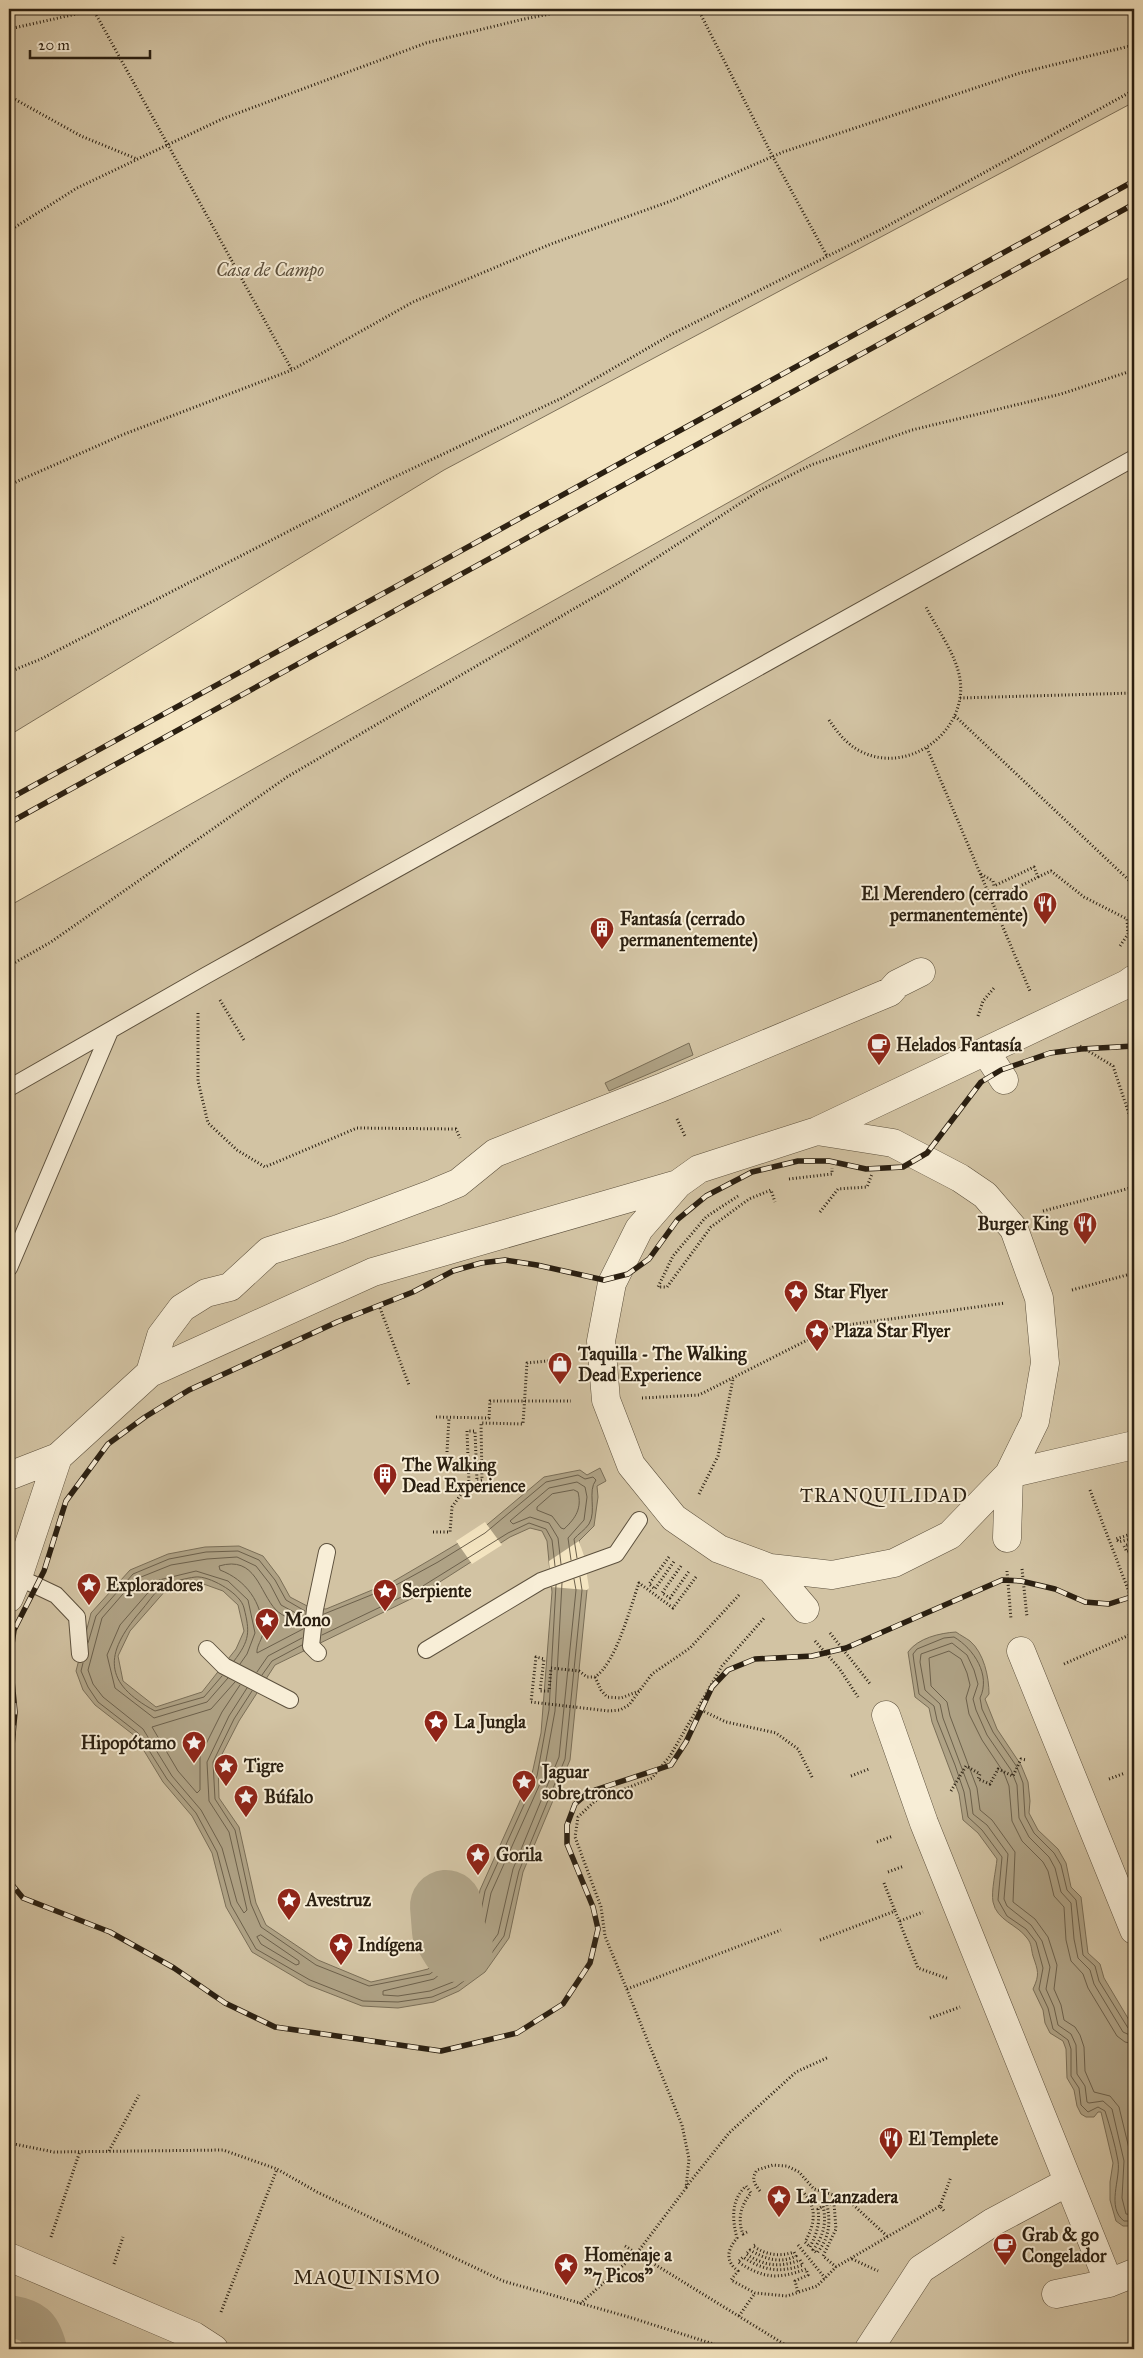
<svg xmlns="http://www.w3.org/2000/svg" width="1143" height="2358" font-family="'IM FELL Great Primer',serif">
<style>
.green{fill:#d2c3a3;stroke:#7e715a}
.water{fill:#afa285;stroke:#7a6e57;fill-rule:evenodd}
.pier{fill:#f4e5c1}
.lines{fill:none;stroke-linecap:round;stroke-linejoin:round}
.shore{stroke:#6c604b;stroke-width:1}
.canal{stroke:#afa285;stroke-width:42}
.river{stroke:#afa285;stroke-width:72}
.lane-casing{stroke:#5c503d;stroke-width:18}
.street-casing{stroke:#5c503d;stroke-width:29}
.path{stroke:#2a1f11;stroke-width:3;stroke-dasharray:1 2.5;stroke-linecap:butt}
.lane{stroke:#f8eed7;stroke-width:16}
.street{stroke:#f8eed7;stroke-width:28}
.rail-casing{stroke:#2a1f11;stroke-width:5.5}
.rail{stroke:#f8eed7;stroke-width:4;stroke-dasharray:11;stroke-linecap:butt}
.labels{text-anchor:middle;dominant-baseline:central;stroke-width:4;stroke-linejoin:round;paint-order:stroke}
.park-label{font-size:18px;font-style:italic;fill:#5c503d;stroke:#f8eed7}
.poi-label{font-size:18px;font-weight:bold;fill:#2a1f11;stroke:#f8eed7;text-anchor:start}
.neighbourhood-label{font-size:19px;letter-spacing:1px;fill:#2a1f11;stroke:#f8eed7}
</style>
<rect width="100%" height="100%" fill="#f4e5c1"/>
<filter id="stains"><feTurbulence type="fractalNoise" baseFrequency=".004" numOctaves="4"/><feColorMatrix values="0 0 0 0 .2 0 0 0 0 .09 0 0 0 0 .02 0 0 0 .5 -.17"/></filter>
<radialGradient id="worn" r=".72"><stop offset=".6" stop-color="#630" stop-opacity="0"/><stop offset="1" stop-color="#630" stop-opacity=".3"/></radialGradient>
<path class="green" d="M9,9H1134V102L444,470L13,733L9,739Z
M1134,275V2349H9V906Z"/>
<path class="water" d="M689,1043L693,1055L609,1091L605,1083Z
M600,1468L606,1481L597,1486L598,1497L594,1526L579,1541L587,1590L570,1760L523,1872L509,1938L485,1972L459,1991L434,2002L398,2008L362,2006L308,1985L252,1952L226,1907L212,1853L192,1816L163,1782L135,1736L95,1705L83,1690L76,1671L91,1613L130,1570L168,1554L205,1547L239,1546L263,1556L279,1577L290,1597L311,1608L326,1609L394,1581L435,1557L482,1529L544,1477L580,1470L587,1475ZM530,1528L542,1531L547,1541L552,1592L541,1733L532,1774L480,1890L474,1923L465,1938L428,1969L412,1973L371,1982L318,1960L266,1925L256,1903L239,1827L219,1798L218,1762L239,1721L275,1665L421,1594L510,1537ZM198,1582L223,1591L238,1605L244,1631L236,1649L202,1692L156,1707L123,1681L118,1656L130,1631L166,1590Z
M956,1632C960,1635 966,1638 970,1641C984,1653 989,1677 989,1694L985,1699L997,1729L1021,1765L1028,1782L1030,1801L1029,1813L1038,1830L1058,1849L1066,1863L1071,1887L1081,1897L1088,1953L1100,1964L1104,1978L1132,2025L1134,2033V2226H1123L1116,2221L1110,2200V2182L1113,2163L1101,2112H1098L1094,2117H1086L1081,2114L1077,2106L1074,2090L1067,2078L1066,2049L1063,2041L1050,2033L1045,2023L1043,2010L1033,1989C1040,1974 1038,1971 1033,1956C1031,1949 1032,1944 1027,1938C1017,1924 997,1921 993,1902C991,1891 996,1870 997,1859L978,1833L963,1820L959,1794L932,1722L929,1708L915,1697L908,1652C918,1638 940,1633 956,1632Z"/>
<path class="pier" d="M485,1522L502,1545L472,1564L456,1541Z
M579,1541L584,1556L589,1588L587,1590L551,1587L549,1561Z"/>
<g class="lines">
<path class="shore" d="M574,1490L578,1492C582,1508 576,1518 564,1529L561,1528L552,1516L537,1510V1507L552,1494Z
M561,1564L558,1538L549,1523L530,1517L513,1524L510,1521L549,1488L577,1482L585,1487L587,1497L584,1520L568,1538L571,1560
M562,1583L555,1711L543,1777L491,1893L484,1928L474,1946L434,1979L383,1991V1995L398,1996L430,1991L453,1982L477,1963L498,1934L513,1869L559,1757L576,1590L574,1579
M324,1614L396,1585L438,1562L485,1533L546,1482L578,1475L585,1479L593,1477L596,1480C587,1491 597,1511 589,1524C585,1530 578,1534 574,1539L577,1558
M303,1629L257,1653C256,1646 263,1639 263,1631C262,1602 246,1580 220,1570L219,1566C256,1555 259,1592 276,1610C283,1617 295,1620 304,1626
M322,1635L418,1589L508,1533L529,1523L546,1529L552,1540L555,1566
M88,1643L96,1616L133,1574L169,1559L206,1552L238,1551L259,1560L275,1580L286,1600L305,1611
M83,1663L81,1671L88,1687L98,1702L138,1733L167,1779L196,1813L217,1852L231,1905L256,1949L310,1980L363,2001L398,2002L432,1997L456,1987L481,1968L504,1936L519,1871L565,1759L582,1590L580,1577
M257,1672L268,1656L302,1638
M262,1675L272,1661L302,1645
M222,1676L204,1697L155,1711C103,1683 104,1654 140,1612C147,1604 154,1593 162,1586C166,1583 194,1576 199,1577C213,1578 241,1594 244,1608C250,1632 250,1640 234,1661
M228,1678L207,1702L154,1718L115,1688L107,1655L120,1625L159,1580L196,1571L228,1581L248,1600L255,1633L247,1654L240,1664
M235,1682L211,1709L152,1727L178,1771L197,1793L200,1790V1756L222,1712L240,1685
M247,1688L229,1716L207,1762L209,1801L229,1832L247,1910L244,1913L237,1902L222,1848L201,1810L172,1776L143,1729L103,1697L93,1684L88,1670L102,1618L136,1579L171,1565L207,1559L237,1557L256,1566L270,1584L281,1605L305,1618
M252,1691L234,1719L213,1762L215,1799L235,1830L251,1904L261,1927L316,1965L369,1986L430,1974L469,1942L478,1926L485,1891L537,1776L549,1710L556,1585
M261,1935L299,1961V1964L296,1965L261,1944L257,1937Z
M1134,2030L1128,2028L1099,1981L1095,1966L1083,1955L1076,1900L1067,1890L1061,1865L1054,1853L1034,1833L1025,1816L1023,1783L1017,1767L993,1732L982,1709L980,1698C991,1675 974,1649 954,1637L944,1638L917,1649L913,1654L914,1662L919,1694L934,1706L937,1720L955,1765L964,1792L968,1817L982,1830L1002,1857L998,1900L1007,1916L1026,1929L1036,1942L1043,1968L1039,1989L1048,2008L1053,2029L1068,2040L1071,2049V2076L1079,2088L1081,2105L1088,2112L1098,2107L1105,2111C1110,2127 1115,2144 1118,2161C1121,2179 1106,2207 1124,2221H1134
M1134,2037L1123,2032L1094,1984L1090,1970L1078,1958L1074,1939L1071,1903L1061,1892L1055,1868L1049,1857L1029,1837L1019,1818L1017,1785L1011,1770L987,1735L976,1710L973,1699L978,1684L974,1670L967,1655L952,1643L921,1654L920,1662L925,1690L940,1704L943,1718L970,1790L973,1814L987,1825L1008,1854L1004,1899L1007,1906L1031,1925L1042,1941L1050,1967L1046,1989L1054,2007L1058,2025L1071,2034L1076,2045L1077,2074L1085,2086L1087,2102L1089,2103L1103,2101L1112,2109L1124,2161L1122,2198L1126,2214L1134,2215
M1134,2044L1125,2042L1117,2036L1088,1988L1083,1974L1071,1961L1066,1940L1064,1907L1054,1896L1048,1871L1043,1862L1022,1841L1012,1821L1009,1786L1004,1773L982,1740L969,1714L966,1698L970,1685L967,1673L961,1659L949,1651L929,1658L931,1686L947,1702L950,1716L977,1788L980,1810L992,1820L1015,1852L1013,1902L1035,1919L1048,1937L1057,1965L1054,1989L1061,2005L1064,2020L1075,2027L1080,2035L1084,2047L1085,2071L1094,2092L1110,2096L1119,2107L1132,2161L1129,2183L1131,2206L1134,2207"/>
<path class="canal" d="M9,2316C32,2320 40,2325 46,2349"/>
<path class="river" d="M446,1906L448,1931L457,1946"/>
<defs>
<path id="lane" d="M9,1088L205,976L1134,458
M9,1268L110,1031
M18,1577L56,1595L77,1617L80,1654
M207,1649L224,1666L290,1700
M426,1650L541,1581L616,1554L639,1520
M318,1653L311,1646L315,1609L327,1552"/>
<path id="street" d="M986,1052L1004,1080
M817,1131L893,1143L960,1178L985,1195L1014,1229L1039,1298L1045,1363L1035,1421L1009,1474L950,1535L894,1563L832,1575L770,1568L719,1549L674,1518L631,1465L606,1400L601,1341L612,1283L639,1229L678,1184L699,1169L817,1131L1127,984L1134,979
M150,1373L161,1336L182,1308L206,1293L230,1287L269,1251L338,1229L434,1193L458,1183L495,1153L663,1087L890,992L897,984L921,972
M9,1476L58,1457
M1007,1538L1009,1474L1134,1445
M770,1568L805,1609
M9,1598L18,1577L58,1457L150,1373L373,1272L678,1184
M1021,1651L1134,1930
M886,1715L924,1823L1109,2283L1134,2273
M9,2257L194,2336L214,2349
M1056,2294L1109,2283
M869,2349L921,2269L993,2222L1068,2182"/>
</defs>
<use href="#lane" class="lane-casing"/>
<use href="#street" class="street-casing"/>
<path class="path" d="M93,9L292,370
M698,9L773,157L827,256
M9,29L99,9
M9,96L81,136L137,159
M9,231L77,188L222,119L426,43L524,19L576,9
M9,485L122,435L292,370L413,302L551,244L671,201L783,152L1020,73L1134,45
M9,672L41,659L386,481L564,397L672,334L880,230L1134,90
M960,698L1134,693
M955,716L1134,885
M829,720C838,733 847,745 862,752C909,775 968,731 960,679C956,654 937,629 926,607
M927,748L1030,991
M981,874L993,881L994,886L1034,867L1038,877L991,901
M1038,877L1051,871L1084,897L1127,919L1128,934L1120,946
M9,966L51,942L287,777L618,583L759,491L811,465L912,430L1061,394L1134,370
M220,1000L244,1040
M198,1013V1081L208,1123L237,1150L265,1167L357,1128L456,1129L460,1138
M978,1016L983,1001L994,988
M1080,1046L1113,1066L1134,1129
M677,1119L685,1136
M789,1179L832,1174V1168
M738,1196L706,1217L673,1256L658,1287H667L711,1227L749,1199L771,1190L775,1202
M1043,1211L1134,1187
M820,1212L838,1189L867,1187L872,1174
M1131,1274L1134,1283
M1072,1290L1134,1273
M380,1308L409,1385
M642,1398L699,1395L833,1327L1005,1303
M436,1417L489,1418L490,1401H571
M447,1452L449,1418
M1090,1490L1131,1597
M699,1494L718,1456L733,1379
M433,1532H450L452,1507L469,1483L467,1431H475L477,1481L482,1480L481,1423L523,1424L527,1363L568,1359
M1134,1533L1116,1539L1119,1542L1134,1538
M1134,1543L1124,1546L1127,1552L1134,1549
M669,1557L649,1584L655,1589L675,1560
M681,1566L662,1593L670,1598L690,1570
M1022,1569L1027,1617
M1007,1571L1011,1619
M696,1577L673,1608L639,1583C630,1608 616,1663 595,1677H587L579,1671L551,1668L549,1691H540L544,1659L536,1657L531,1702L609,1711L620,1710L629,1705L652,1674L690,1648L740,1594
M830,1633L871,1685
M815,1641L839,1668L858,1697
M1064,1664L1134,1633
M595,1677L601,1690L607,1697L621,1698L639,1691
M701,1710L726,1722L776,1733L798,1749L813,1779
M851,1776L869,1769
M1109,1779L1125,1773
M951,1791L966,1766L980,1774L978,1779L990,1784L998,1769L1013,1776L1021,1759L1026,1760
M877,1842L893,1836
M888,1872L904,1866
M884,1883L895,1911
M900,1921L923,1912
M820,1940L895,1911L918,1968L949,1979
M9,1988V1989
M627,1989L781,1930
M930,2018L960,2007
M9,2143L54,2152L223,2150L277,2169
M109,2151L139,2095
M686,2187L729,2133L796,2072L829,2057
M760,2191C754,2183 751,2179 757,2170L773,2165L787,2166L799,2172L814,2189L847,2199L888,2237
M800,2194L802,2191C818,2207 815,2224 805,2242L810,2247C817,2233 820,2224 818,2209L823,2206C827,2223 823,2237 813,2250L817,2253C829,2238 831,2224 827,2205L834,2203L836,2229L823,2256L836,2267
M940,2206L951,2177
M747,2232L743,2234C737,2219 741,2205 751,2193L746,2186C731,2200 732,2219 737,2238C727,2250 725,2261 738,2271L731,2280L755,2293L787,2296L817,2286L836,2267L940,2206L945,2212
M51,2237L80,2151
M755,2245L753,2246C766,2255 780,2257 794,2252L796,2256C780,2264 765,2259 750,2250L746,2254C765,2266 779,2268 800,2260L803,2265C780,2273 764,2271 743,2257L738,2262C763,2278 777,2280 806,2269L808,2275L795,2281L798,2292
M798,2245L825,2278
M625,2246L792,2349
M852,2259L878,2271
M114,2264L123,2237
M580,2304L637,2253L686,2188L689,2159L682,2125L605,1936L601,1907L575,1837L578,1817L595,1801L652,1778L670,1756L722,1666L765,1617
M221,2312L277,2169L317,2192L503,2281L632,2318L729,2349
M739,2316L755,2293"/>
<use href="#lane" class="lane"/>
<use href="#street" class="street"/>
<defs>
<path id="rail" d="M9,799L1134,181
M9,823L1134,204
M9,1780L15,1712L10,1659L14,1630L44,1571L66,1501L108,1444L145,1417L189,1390L337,1322L413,1292L453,1271L481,1263L505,1260L537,1265L604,1280L628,1274L649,1259L678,1219L706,1196L752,1172L798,1161H829L866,1169L903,1167L927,1153L981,1082L1001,1070L1050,1053L1081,1049L1134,1046
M9,1881L23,1898L110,1932L174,1968L225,2003L275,2027L441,2051L517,2033L563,2004L590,1963L598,1929L593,1907L567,1844V1825L575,1804L589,1792L671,1765L686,1742L712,1687L728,1670L755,1659L812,1656L846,1648L1002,1580L1021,1581L1055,1589L1085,1602L1109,1604L1134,1596"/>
</defs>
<use href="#rail" class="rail-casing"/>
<use href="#rail" class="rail"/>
</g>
<defs>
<symbol id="restaurant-pin" viewBox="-11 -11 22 30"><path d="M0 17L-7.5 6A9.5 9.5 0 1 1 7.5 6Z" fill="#8f2418" stroke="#f8eed7"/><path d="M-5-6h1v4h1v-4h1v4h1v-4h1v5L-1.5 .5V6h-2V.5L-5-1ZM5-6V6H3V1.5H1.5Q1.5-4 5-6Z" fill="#fff"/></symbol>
<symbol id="building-pin" viewBox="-11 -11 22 30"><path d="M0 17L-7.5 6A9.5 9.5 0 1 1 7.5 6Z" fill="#8f2418" stroke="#f8eed7"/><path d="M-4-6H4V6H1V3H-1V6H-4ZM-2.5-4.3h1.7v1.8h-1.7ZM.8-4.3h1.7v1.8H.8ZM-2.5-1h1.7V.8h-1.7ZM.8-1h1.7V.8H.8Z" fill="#fff"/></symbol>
<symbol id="cafe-pin" viewBox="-11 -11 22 30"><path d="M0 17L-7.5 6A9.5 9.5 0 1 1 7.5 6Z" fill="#8f2418" stroke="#f8eed7"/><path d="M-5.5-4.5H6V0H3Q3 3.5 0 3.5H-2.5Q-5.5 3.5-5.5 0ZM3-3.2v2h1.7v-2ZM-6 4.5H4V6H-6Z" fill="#fff"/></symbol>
<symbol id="sight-pin" viewBox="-11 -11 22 30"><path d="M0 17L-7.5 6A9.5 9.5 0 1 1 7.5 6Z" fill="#8f2418" stroke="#f8eed7"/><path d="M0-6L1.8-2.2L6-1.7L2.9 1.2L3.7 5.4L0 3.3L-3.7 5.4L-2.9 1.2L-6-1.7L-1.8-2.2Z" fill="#fff"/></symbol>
<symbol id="shop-pin" viewBox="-11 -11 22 30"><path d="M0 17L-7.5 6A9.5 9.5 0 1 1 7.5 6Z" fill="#8f2418" stroke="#f8eed7"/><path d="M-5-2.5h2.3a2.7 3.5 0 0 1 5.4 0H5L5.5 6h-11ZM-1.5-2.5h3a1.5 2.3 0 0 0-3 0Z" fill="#fff"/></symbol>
</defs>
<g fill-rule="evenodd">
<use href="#restaurant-pin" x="1031" y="890" width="28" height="38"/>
<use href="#building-pin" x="588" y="915" width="28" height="38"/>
<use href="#cafe-pin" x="865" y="1031" width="28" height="38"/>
<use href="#restaurant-pin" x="1071" y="1210" width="28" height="38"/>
<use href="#sight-pin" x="782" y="1278" width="28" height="38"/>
<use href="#sight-pin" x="803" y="1317" width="28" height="38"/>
<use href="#shop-pin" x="546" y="1350" width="28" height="38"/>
<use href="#building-pin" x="371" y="1461" width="28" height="38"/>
<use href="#sight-pin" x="75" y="1571" width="28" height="38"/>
<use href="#sight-pin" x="371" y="1577" width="28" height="38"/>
<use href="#sight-pin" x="253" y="1606" width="28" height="38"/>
<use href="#sight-pin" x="422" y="1708" width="28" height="38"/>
<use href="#sight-pin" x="180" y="1729" width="28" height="38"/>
<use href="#sight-pin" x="212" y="1752" width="28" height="38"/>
<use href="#sight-pin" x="510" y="1768" width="28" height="38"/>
<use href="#sight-pin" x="232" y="1783" width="28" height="38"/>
<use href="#sight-pin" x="464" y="1841" width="28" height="38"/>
<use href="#sight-pin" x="275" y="1886" width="28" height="38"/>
<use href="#sight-pin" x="327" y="1931" width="28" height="38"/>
<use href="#restaurant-pin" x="877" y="2125" width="28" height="38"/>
<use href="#sight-pin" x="765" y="2183" width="28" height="38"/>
<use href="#cafe-pin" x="991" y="2231" width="28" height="38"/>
<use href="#sight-pin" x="552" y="2251" width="28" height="38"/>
</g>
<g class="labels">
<g class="park-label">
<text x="270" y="270">Casa de Campo</text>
</g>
<g class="poi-label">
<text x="1028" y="894" text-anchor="end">El Merendero (cerrado<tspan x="1028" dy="21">permanentemente)</tspan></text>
<text x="620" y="919">Fantasía (cerrado<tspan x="620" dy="21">permanentemente)</tspan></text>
<text x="896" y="1045">Helados Fantasía</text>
<text x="1068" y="1224" text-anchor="end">Burger King</text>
<text x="814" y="1292">Star Flyer</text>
<text x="834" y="1331">Plaza Star Flyer</text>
<text x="578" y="1354">Taquilla - The Walking<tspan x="578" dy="21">Dead Experience</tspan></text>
<text x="402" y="1465">The Walking<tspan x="402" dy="21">Dead Experience</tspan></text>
<text x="106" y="1585">Exploradores</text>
<text x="402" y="1591">Serpiente</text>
<text x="284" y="1620">Mono</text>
<text x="454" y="1722">La Jungla</text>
<text x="176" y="1743" text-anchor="end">Hipopótamo</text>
<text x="244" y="1766">Tigre</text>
<text x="542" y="1772">Jaguar<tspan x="542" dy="21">sobre tronco</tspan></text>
<text x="264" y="1797">Búfalo</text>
<text x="496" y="1855">Gorila</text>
<text x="306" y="1900">Avestruz</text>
<text x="358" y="1945">Indígena</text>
<text x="908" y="2139">El Templete</text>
<text x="796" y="2197">La Lanzadera</text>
<text x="1022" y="2235">Grab &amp; go<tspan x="1022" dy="21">Congelador</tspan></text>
<text x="584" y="2255">Homenaje a<tspan x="584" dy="21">"7 Picos"</tspan></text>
</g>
<g class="neighbourhood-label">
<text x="884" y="1495">TRANQUILIDAD</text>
<text x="367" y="2277">MAQUINISMO</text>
</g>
</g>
<rect width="1143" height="2358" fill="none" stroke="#f4e5c1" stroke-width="30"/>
<rect x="10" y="10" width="1123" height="2338" fill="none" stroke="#2a1f11" stroke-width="2.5"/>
<rect x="15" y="15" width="1113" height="2328" fill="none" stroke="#2a1f11"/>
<path d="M30 50v8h120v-8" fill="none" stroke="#2a1f11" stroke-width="2.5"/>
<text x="38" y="50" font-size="15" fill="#2a1f11" stroke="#f8eed7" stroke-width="4" paint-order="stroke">20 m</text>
<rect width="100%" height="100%" filter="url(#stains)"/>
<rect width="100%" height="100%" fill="url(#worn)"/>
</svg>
